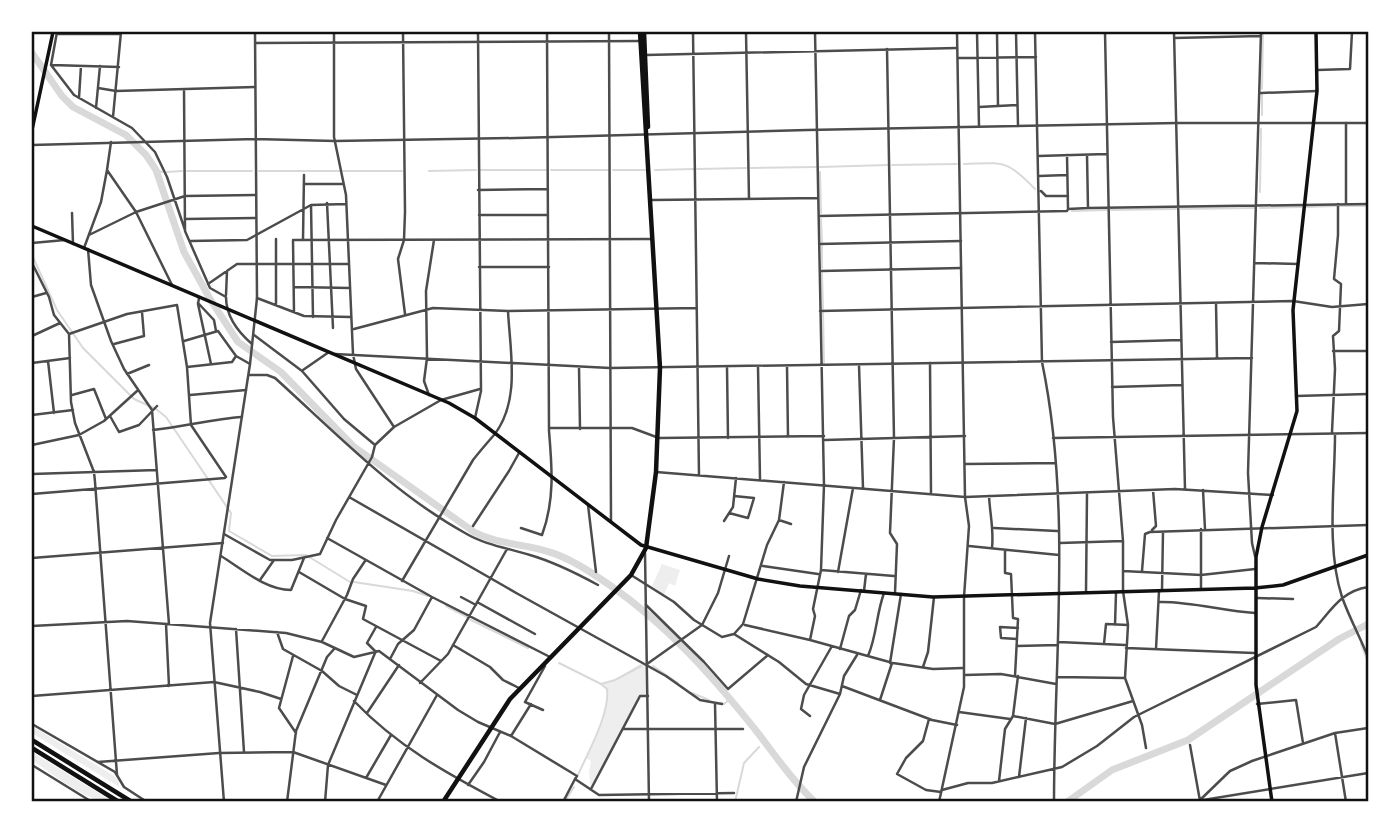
<svg xmlns="http://www.w3.org/2000/svg" width="1400" height="833" font-family="Signika,sans-serif">
<style>
.green{fill:#eee}
.lines{fill:none;stroke-linecap:round;stroke-linejoin:round}
.stream{stroke:#d9d9d9;stroke-width:2}
.river{stroke:#d9d9d9;stroke-width:7}
.minor{stroke:#4c4c4c;stroke-width:2.5}
.tertiary{stroke:#4c4c4c;stroke-width:2.5}
.secondary{stroke:#111;stroke-width:3.5}
.trunk{stroke:#111;stroke-width:4.5}
.motorway{stroke:#111;stroke-width:4.5}
.neatline{fill:none;stroke:#111;stroke-width:2.5}
</style>
<rect width="100%" height="100%" fill="#fff"/>
<path class="green" d="M662,564L680,570L675,586L669,583L664,595L652,586Z
M640,664H647L648,696L640,697L591,790L589,772L591,761L586,758C594,742 618,696 602,683L615,680Z
M32,726L114,776L119,782V787L32,733Z
M32,752L110,800C90,805 50,772 32,760Z"/>
<g class="lines">
<path class="stream" d="M1262,89L1263,32
M1262,115V94
M964,164C1004,163 1006,159 1035,189
M892,165L957,164
M820,167L888,165
M751,168L816,167
M697,169L746,168
M156,170L162,172
M480,170H546
M551,170H608
M613,170H646
M655,170L694,169
M187,171H252
M259,171H339
M343,171H402
M429,171L476,170
M167,172L182,171
M820,172L821,213
M1260,192L1261,129
M1340,206H1368
M1307,207L1336,206
M1260,208L1302,207
M1181,209L1255,208
M1111,210L1176,209
M1072,211L1107,210
M821,219L822,242
M822,246V268
M32,255L57,310L83,348L134,399L156,409L166,417L231,513L229,531L272,556L306,555L350,582
M822,273L823,309
M823,313L824,363
M354,582L413,591L428,596
M446,606L467,617
M469,619L528,648
M1361,644L1368,662
M559,663L601,684L615,680L641,666
M653,666L678,683
M692,693L709,700
M721,703L724,704L730,699
M578,775C588,752 610,714 607,689L601,684
M565,801L574,787
M735,802L744,763L759,747"/>
<path class="river" d="M32,53L62,96L73,107L126,135L146,155L156,170L184,252L210,299L238,342L281,372L353,446L474,532C497,544 522,544 546,551C569,557 592,573 611,586C667,625 712,676 754,728C773,752 792,781 815,802
M1067,802L1112,770L1188,740L1339,639L1368,624"/>
<path class="minor" d="M57,32L51,65L74,95L132,128L155,152L167,177L185,230
M334,32V137L346,195L353,354L356,369L394,427
M403,32L405,212L404,240L398,259L405,314
M609,32L611,522
M693,32L699,475
M746,32L749,199
M977,32L979,126
M997,32L998,106
M1016,32L1018,126
M1035,32L1042,362C1072,506 1054,656 1054,802
M1105,32L1113,417L1123,541V591L1128,625L1125,678L1142,725L1146,748
M1174,32L1185,489
M57,34H120
M1174,38L1261,36
M256,43L641,41
M887,49L894,438L890,533L897,544L895,593
M646,55L957,48
M958,58L1036,57
M52,65L119,67
M1317,70L1350,69L1352,32
M98,88L116,91L255,87
M184,90L185,231L210,288L226,297C226,316 238,332 252,344
M1261,93L1317,91
M79,98L81,66
M979,107L1017,105
M96,108L100,66
M113,117L121,32
M1346,123V203
M111,142L107,170L136,212L172,285
M1067,155L1068,208
M1087,155L1088,208
M1038,156L1107,154
M1039,176L1067,175
M305,184H343
M478,190L548,189
M1041,191L1046,196H1068
M652,200L818,198
M327,203L333,328
M311,205L313,317
M72,213L73,244
M479,215H548
M819,216L1067,211L1068,209L1088,208L1368,204
M185,219L255,218
M89,235L136,212L185,196L255,195
M303,239L304,175
M190,241L247,240L311,205L346,204
M32,243L65,240
M819,244L961,241
M84,248L101,202L107,170
M88,249L91,285L111,341L124,369L152,410L169,624
M32,263L49,297L54,315L69,334L127,314L177,305L187,367L191,425L226,477
M1255,263L1298,264
M479,267H549
M821,271L961,268
M208,284L237,264H348
M294,287L350,288
M226,295L227,271
M32,297L46,293
M199,298L198,304L211,364
M257,298L304,316L351,317
M198,303L214,320L216,331
M1216,303L1217,358
M276,305V239
M820,311L1293,301L1332,307L1368,304
M294,312L293,240L652,239
M354,329L433,308L508,311L697,308
M69,334L71,402L75,423L94,472L95,482L117,775
M254,335L302,371L344,419L375,445
M32,336L60,323
M184,341L218,331L236,356L232,362L187,367
M1111,342L1181,340
M114,344L144,336L142,312
M1333,351H1368
M335,354L610,368L1252,358
M236,356L250,364
M48,361L54,413
M32,363L70,358
M930,363L931,493
M859,365L863,488
M579,367L580,429
M758,367L760,479
M787,367L788,437
M727,368L728,438
M303,370L329,352
M127,374L149,365
M249,375H267L275,378C336,433 393,493 465,533C485,545 508,548 530,555C554,562 576,573 598,585
M1112,387L1182,385
M72,395L94,389L106,419
M190,395L246,390
M429,395L424,381L427,358L426,291L434,240
M1296,396L1368,394
M32,415L73,410
M110,416L119,432L139,425L157,406
M475,418L481,391L478,32
M549,428H632L659,438L824,436
M153,430C183,427 212,419 242,417
M1332,432L1335,369L1333,336L1339,331L1341,284L1334,279L1338,235V204
M1335,434C1335,485 1326,548 1342,597C1349,617 1360,637 1368,657
M1053,438L1368,433
M825,440L965,436
M32,445L79,435L104,421L137,391
M965,464L1055,463
M656,472L965,497L1175,489L1273,495
M32,474L157,470
M1203,490L1205,529
M32,494L225,478
M989,496C990,515 994,530 992,548
M349,497L518,594L666,676L700,700L722,704
M588,505L596,572
M729,513L748,518L754,498L734,496
M779,520L791,524
M724,521L733,507L736,478
M473,526L509,471L519,453
M521,528L542,535C555,500 552,467 549,431L547,32
M994,528L1057,531
M1201,529V589
M1152,530L1156,526L1153,490
M224,534L270,560H292L320,554L336,520L372,457L375,445L394,427L441,400L480,389
M327,538L432,597L550,657
M1060,543L1123,541
M969,546L1059,555
M1005,551V573L1011,574L1013,618L1018,619L1015,676
M221,556C242,569 266,590 291,590L304,558
M1255,556L1252,543L1248,473L1261,32
M32,558L223,543
M763,566L818,574
M821,570L894,576
M1123,571L1201,575L1255,569
M1142,571L1145,534L1150,532L1368,525
M299,572L345,599L366,606L363,619L441,661
M838,572L853,488
M631,575L674,602L694,620L722,637L734,634L743,624L767,545L779,520L784,482
M260,580L274,560
M402,581L473,460C480,451 487,443 494,435C521,401 510,351 508,311
M1162,590L1163,532
M864,591L866,574
M1086,592L1087,494
M461,597L476,605
M1257,598L1293,599
M477,602L535,634
M1159,602C1190,601 1222,611 1255,613
M646,605L704,662L728,689L768,655
M166,624L169,686
M745,625L810,640L893,663L933,669L963,668
M1115,625L1116,593
M32,626L127,621L286,633L322,642L354,657L379,651L458,710L478,722L511,736L577,776L575,779L599,795L734,793
M236,629L244,752
M277,632L283,649L322,671L339,686L357,695
M734,634L779,662L806,684L840,694
M1017,639L1001,638L1000,627L1018,628
M810,640L815,616L813,609L821,570L824,485L815,32
M322,641L347,595L353,579L365,561
M1059,642L1125,645
M1104,644L1106,624L1128,625
M453,645L490,667L503,680L519,688
M1017,646L1058,645
M1126,648L1254,653
M840,649L849,616L855,610L861,590
M1156,649L1159,591
M376,652L367,643L376,627
M293,656L279,708L296,733
M868,656C877,635 876,615 884,593
M390,659L398,644L414,630L432,597
M890,663L901,594
M647,664L702,625L718,593L729,556
M923,667L928,652L934,597
M965,675L1001,674L1056,684
M1058,677L1125,678
M420,683L448,654L507,549
M842,686L932,720L957,725
M32,696L214,682L260,692L281,699
M880,700L892,663
M354,701C397,746 446,773 501,802
M715,703L717,802
M1257,704L1296,700L1303,743
M543,710L525,702L545,666
M959,712L1010,719
M367,713L399,665
M810,716L801,709L804,695L832,646
M1013,716L1055,724L1133,701
M929,719L923,741L906,758L897,774L926,790L941,792
M624,729H743
M1335,733L1346,802
M511,736L531,704
M1190,745L1200,801
M98,762L219,753L293,752L386,785
M1019,777L1026,718
M366,778L391,735
M999,781L1005,729L1013,716L1018,676
M468,785L484,762L500,732
M591,789L640,696H648
M942,790L968,783H992L1062,767L1097,746L1134,717L1316,627C1332,609 1342,591 1368,587
M1200,800L1230,771L1252,761L1335,733L1368,728
M287,802L296,731L327,657L335,648
M325,802L328,765L375,653
M377,802L437,695
M563,802L575,779
M796,802L804,767L840,694L844,676L857,655
M1191,802L1368,773"/>
<path class="tertiary" d="M32,145L255,139L335,141L517,138L807,130L1177,123H1368
M645,553L649,802
M32,724L115,772L124,787L147,802
M32,765L92,802
M224,802L210,623L250,364L257,298L255,32
M939,802L964,687V597L969,526L965,497L957,32"/>
<path class="secondary" d="M32,130L53,32
M32,226L449,403L475,418L641,545L758,579L800,586L933,597L1255,588L1283,585L1368,555
M1272,802L1256,685V557L1262,527L1297,411L1293,310L1317,91L1316,32"/>
<path class="trunk" d="M644,32L648,127
M443,802L510,699L631,575L646,548L656,472L660,368L640,32"/>
<path class="motorway" d="M32,740L132,802
M32,748L119,802"/>
</g>
<rect width="1400" height="833" fill="none" stroke="#ffffff" stroke-width="66"/>
<rect x="33" y="33" width="1334" height="767" class="neatline"/>
</svg>
